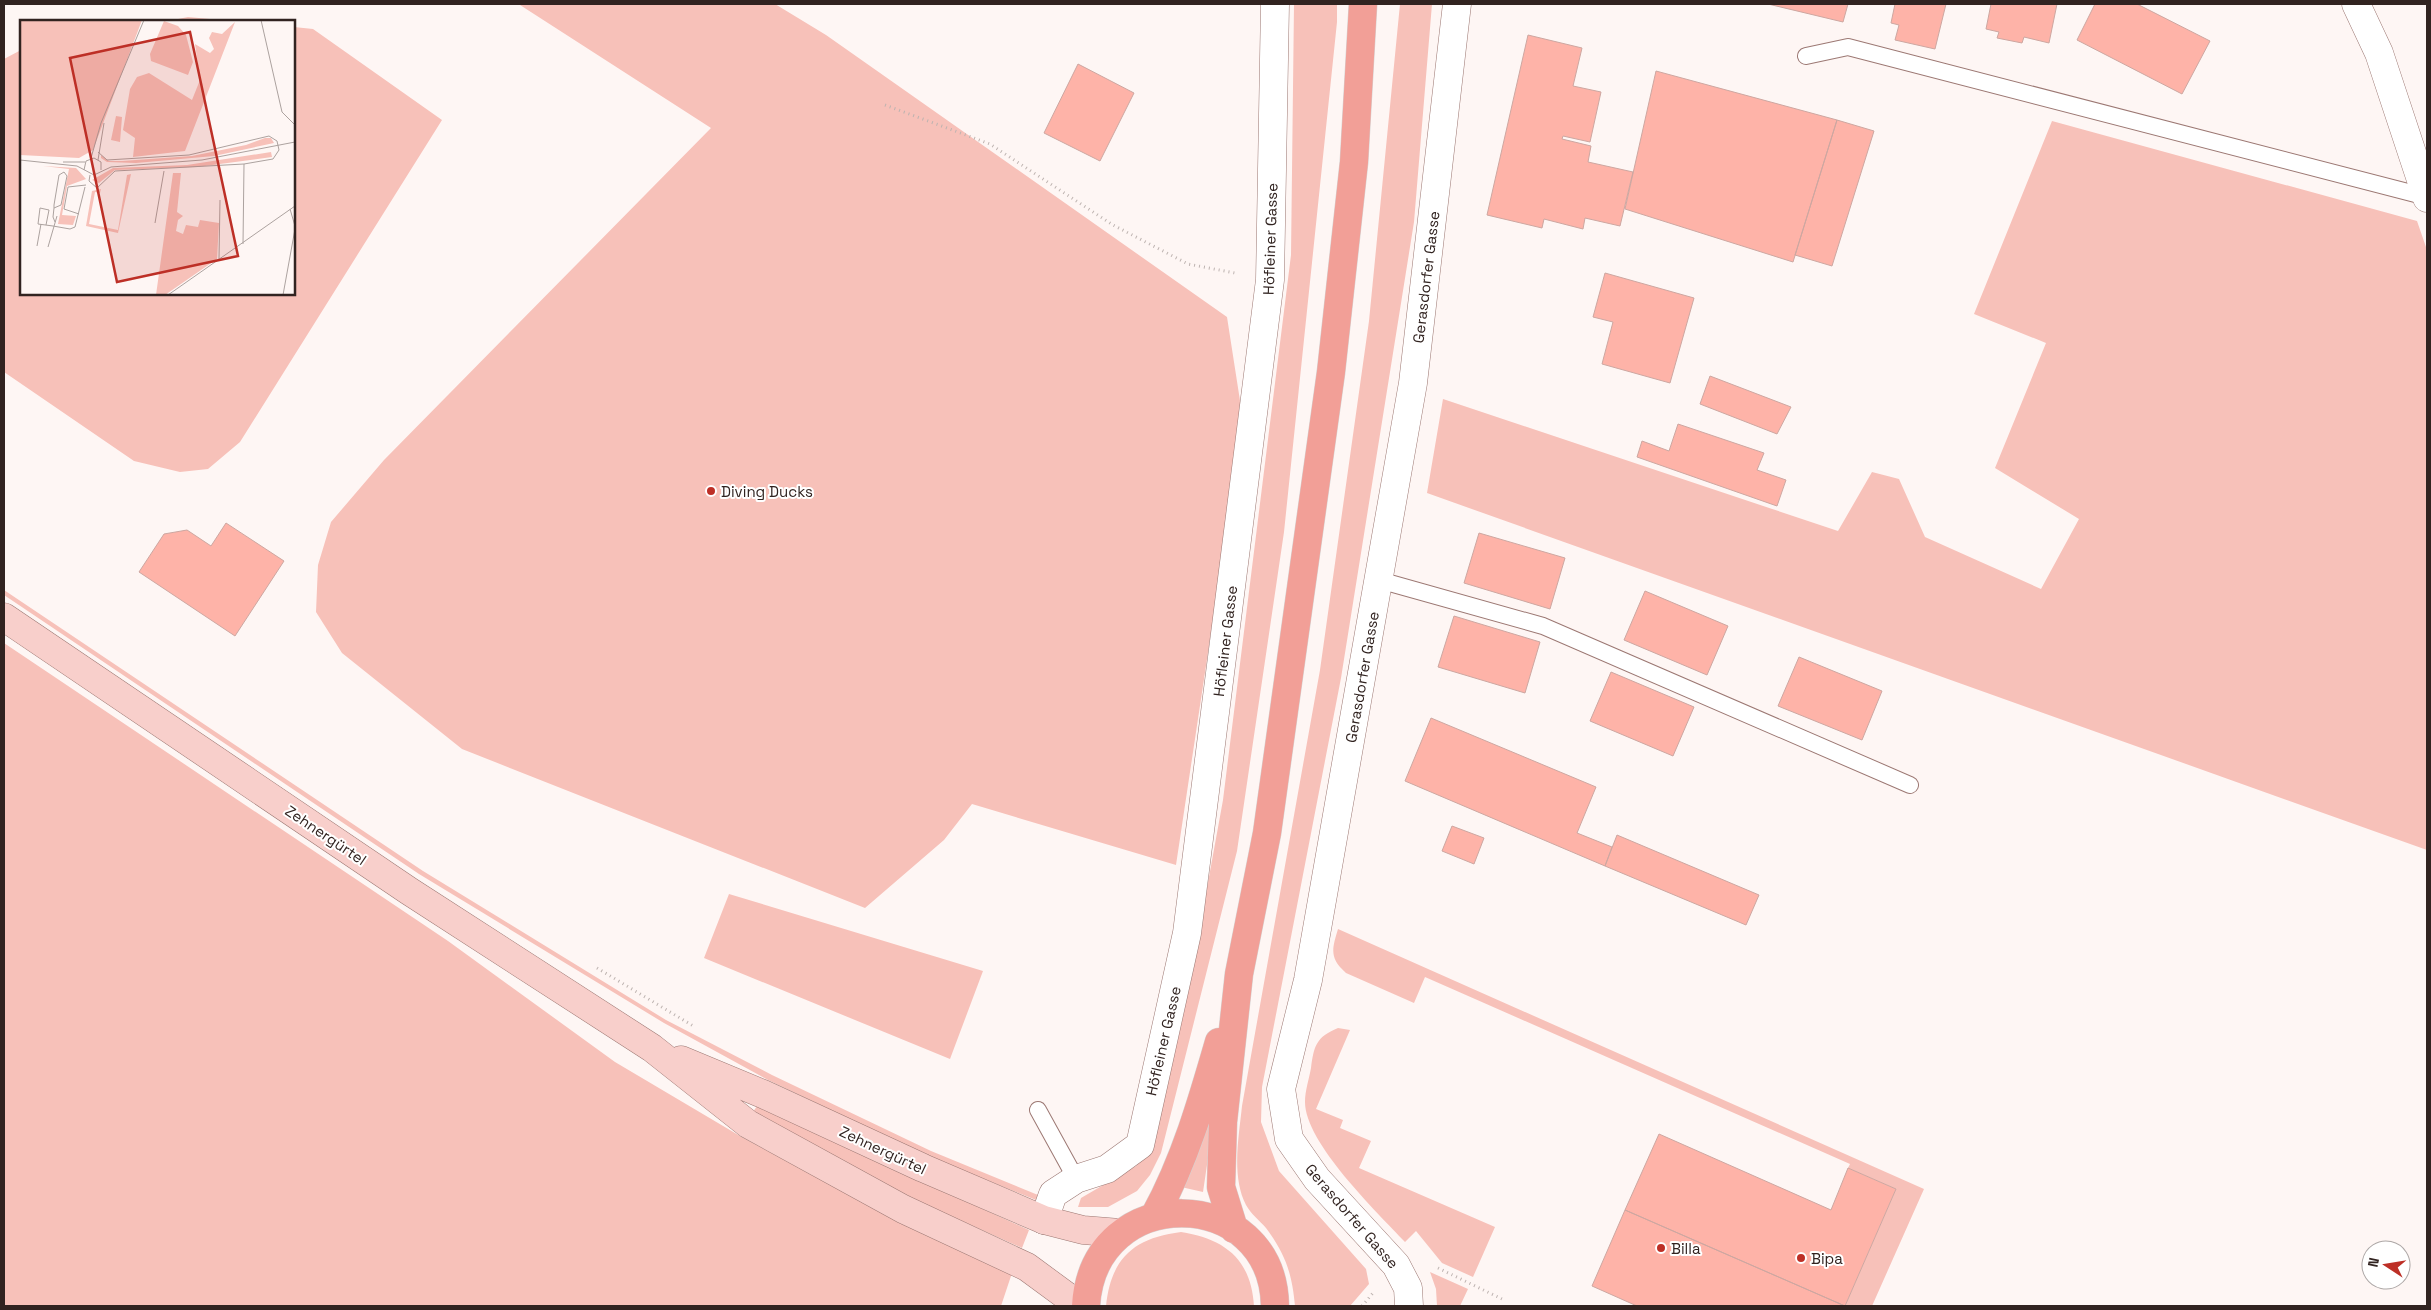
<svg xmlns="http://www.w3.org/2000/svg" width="2431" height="1310" font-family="'Space Grotesk',sans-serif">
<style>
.green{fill:#f7c1b9}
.building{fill:#feb3a8;stroke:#cda7a1}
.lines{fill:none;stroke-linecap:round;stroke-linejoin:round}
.lane-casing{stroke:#9c7873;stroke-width:18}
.street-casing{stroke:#9c7873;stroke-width:29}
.secondary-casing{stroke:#9c7873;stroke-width:29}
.primary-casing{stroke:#d6d3d2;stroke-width:29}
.path{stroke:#bdb3b0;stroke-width:3;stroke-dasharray:1 4;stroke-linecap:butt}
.lane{stroke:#fff;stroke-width:16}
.street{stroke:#fff;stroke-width:28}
.secondary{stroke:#f8cfcb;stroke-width:28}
.primary{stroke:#f29f97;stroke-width:28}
.poi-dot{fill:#bd2f26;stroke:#fff;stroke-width:2}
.labels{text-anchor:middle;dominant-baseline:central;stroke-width:4;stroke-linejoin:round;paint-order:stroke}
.street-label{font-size:15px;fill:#312320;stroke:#fff}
.poi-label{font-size:15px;fill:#312320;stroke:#fff;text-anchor:start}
.inset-road{fill:none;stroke:#aca29f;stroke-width:1}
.view{fill:#bd2f26;fill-opacity:0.15;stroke:#bd2f26;stroke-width:2.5}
.inset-edge{fill:none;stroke:#312320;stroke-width:2.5}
</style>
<rect width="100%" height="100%" fill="#fef6f4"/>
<path class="green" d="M501,4H775L826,35L1227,317L1243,420L1176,865L972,804L944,840L865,908L462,749L342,653L316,612L318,565L331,522L384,460L711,128L520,5Z
M1294,4H1337V22L1284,532L1237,851L1161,1153L1150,1175L1137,1191L1108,1207H1078L1081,1198L1136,1166L1146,1152L1188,992L1223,800L1291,255Z
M1400,4H1432L1414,222L1341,678L1262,1087L1261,1122L1279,1171L1366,1269L1369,1284L1350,1306H1295C1292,1274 1286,1255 1266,1228C1260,1221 1251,1214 1246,1205C1231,1176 1239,1136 1242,1106L1320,670L1369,321Z
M188,17L232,21H168Z
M294,27L313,29L442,120L240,442L208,469L180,472L134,461L4,372V59L21,50V294H294Z
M2052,121L2417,221L2427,250V850L1427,493L1443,399L1838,531L1872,472L1899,479L1925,537L2041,589L2079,519L1995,468L2046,343L1974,314Z
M4,590L423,871L666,1020L772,1075L931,1151L1038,1195L1036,1200L927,1156L768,1080L664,1023L419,874L4,595Z
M4,643L448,941L615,1062L740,1136L895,1219L1012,1273L1001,1306H4Z
M729,894L983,971L950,1059L704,958Z
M1338,929L1924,1189L1872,1306H1845L1896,1189L1848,1168L1850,1164L1425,977L1414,1003L1346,973C1329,958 1332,949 1338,929Z
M1338,1028L1350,1030L1316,1109L1343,1120L1340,1128L1371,1141L1359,1168L1495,1227L1473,1277L1442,1263L1416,1231L1405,1242C1377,1212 1305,1143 1305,1102C1305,1091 1309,1079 1311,1068C1314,1046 1316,1037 1338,1028Z
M1219,1084L1203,1192L1181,1187Z
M757,1106L1029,1230L1022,1248L906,1196L753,1112Z
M1181,1232C1225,1239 1251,1259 1254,1306H1106C1111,1258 1134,1238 1181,1232Z
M1430,1272L1468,1289L1460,1306H1437L1436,1289Z"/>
<path class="building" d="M1768,4H1848L1843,22Z
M1895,4H1946L1935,49L1895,40L1899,25L1891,23Z
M1991,4H2057L2049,43L2024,37L2022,43L1997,38L1999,32L1986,29Z
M2095,4H2137L2210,41L2182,94L2077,40Z
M1528,35L1582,48L1573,86L1601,92L1590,142L1563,136L1562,139L1591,146L1588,162L1633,172L1620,226L1585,218L1583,229L1544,219L1542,228L1487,215Z
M1078,64L1134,93L1100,161L1044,133Z
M1656,71L1837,120L1793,262L1625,209Z
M1837,120L1874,131L1832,266L1795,255Z
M1605,273L1694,298L1670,383L1602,364L1613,322L1593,317Z
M1710,376L1791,407L1777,434L1700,404Z
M1678,424L1764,453L1757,470L1786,480L1777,506L1637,457L1642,441L1669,451Z
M226,523L284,561L235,636L139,572L164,534L187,530L211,546Z
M1479,533L1565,558L1550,609L1464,583Z
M1645,591L1728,626L1707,675L1624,640Z
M1454,616L1540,642L1525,693L1438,667Z
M1799,657L1882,691L1862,740L1778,706Z
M1611,672L1694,707L1673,756L1590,721Z
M1431,718L1596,787L1577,833L1612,847L1605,866L1405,781Z
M1452,826L1484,838L1474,864L1442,851Z
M1617,835L1759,895L1746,925L1605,866Z
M1659,1134L1831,1210L1848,1168L1896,1189L1845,1306L1625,1210Z
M1625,1210L1845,1306H1637L1592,1286Z"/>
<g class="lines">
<defs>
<path id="lane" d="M1806,56L1848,47L2427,197
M1379,580L1543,626L1910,785
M1038,1110L1076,1179"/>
<path id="street" d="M2356,4L2379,53L2427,198
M1044,1220L1053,1194L1076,1179L1107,1169L1140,1145L1187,933L1270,280L1275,4
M1409,1306L1408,1288L1396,1265L1317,1179L1289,1139L1281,1089L1308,980L1413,383L1457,4"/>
<path id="secondary" d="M4,617L409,891L652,1048L748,1124L903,1209L1027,1267L1080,1306
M681,1060L763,1094L923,1168L1044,1220L1083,1230L1120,1233"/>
<path id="primary" d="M1155,1215C1185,1160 1202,1101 1219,1042
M1234,1229L1221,1187L1223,1122L1239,974L1267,833L1331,372L1354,162L1363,4
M1086,1306C1093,1181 1273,1184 1275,1306"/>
</defs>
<use href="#lane" class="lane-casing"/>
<use href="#street" class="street-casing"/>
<use href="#secondary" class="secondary-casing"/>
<use href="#primary" class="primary-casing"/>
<path class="path" d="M885,105L990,144L1113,225L1188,264L1235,273
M597,968L695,1027
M1438,1268L1502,1299
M1362,1306L1373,1293"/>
<use href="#lane" class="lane"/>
<use href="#street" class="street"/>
<use href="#secondary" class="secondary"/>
<use href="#primary" class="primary"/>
</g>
<g class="poi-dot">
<circle cx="711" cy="491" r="5"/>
<circle cx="1661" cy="1248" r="5"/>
<circle cx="1801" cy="1258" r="5"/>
</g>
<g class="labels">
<g class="street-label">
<text transform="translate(1270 239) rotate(-88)">Höfleiner Gasse</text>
<text transform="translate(1426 277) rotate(-83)">Gerasdorfer Gasse</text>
<text transform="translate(1225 641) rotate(-83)">Höfleiner Gasse</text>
<text transform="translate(1362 677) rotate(-80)">Gerasdorfer Gasse</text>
<text transform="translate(326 835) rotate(34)">Zehnergürtel</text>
<text transform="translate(1163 1041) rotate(-77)">Höfleiner Gasse</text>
<text transform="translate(883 1150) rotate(25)">Zehnergürtel</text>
<text transform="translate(1352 1216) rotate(49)">Gerasdorfer Gasse</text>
</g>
<g class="poi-label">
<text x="721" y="491">Diving Ducks</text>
<text x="1671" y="1248">Billa</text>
<text x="1811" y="1258">Bipa</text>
</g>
</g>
<g transform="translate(20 20)">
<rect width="275" height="275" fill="#fef6f4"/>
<path d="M0,0H122L73,130L59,138L0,135ZM144,1L158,6L166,15L173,42L168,55L131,41L130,34ZM215,2L165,131L113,137L115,118L103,110L110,69L117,57L129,53L172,80L180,60L175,24L190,33L194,29L189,18L192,12L202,14ZM96,96L102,97L100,122L91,120ZM245,118H251L254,123L194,136L116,143L87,142L81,138V135L89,141H102L172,136L226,125ZM251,132L252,137L177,147L95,150L79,163L72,160L93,148L167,145ZM23,146L56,148L66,159L47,166L42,195L56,196L53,205L38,204L49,149ZM153,153H161L157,192L163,196L158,200L156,211L163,214L166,205L178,207L180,200L199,203L197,239L145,275H136ZM111,154L98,213L66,206L72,171L81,169L80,173L75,172L69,204L98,210L107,155Z" fill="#f7c1b9"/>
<path class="inset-road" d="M241,0L262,92L275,105M71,138L81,103L124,0M0,140L57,146L74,155L91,147L182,140L275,122M78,140L84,103M43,142H65M64,150L66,141L74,138L81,142V150M70,155L69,161L77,168L95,151L224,144L253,139L259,130L257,121L249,116L169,135L87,140L78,132M34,188L41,185L47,156L44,152L39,155L34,185V188L33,197L35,202M270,189L275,206M59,194L44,189L48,167L66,165M135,203L144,151M26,205L29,190L20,188L18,204L33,206L50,209L55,207L65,167M223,224L224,144M17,226L21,204M28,227L37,196M199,239L200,180M148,275L275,186M263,275L275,209"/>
<path class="view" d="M170,12L218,236L97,262L50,38Z"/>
<rect width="275" height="275" class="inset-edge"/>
</g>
<rect width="2431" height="1310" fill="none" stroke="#312320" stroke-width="10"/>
<g transform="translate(2386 1265) rotate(282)"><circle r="24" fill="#ffffff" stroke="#ada7a6"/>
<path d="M0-4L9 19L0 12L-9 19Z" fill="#bd2f26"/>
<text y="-8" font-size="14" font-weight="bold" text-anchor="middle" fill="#312320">N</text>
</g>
</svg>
